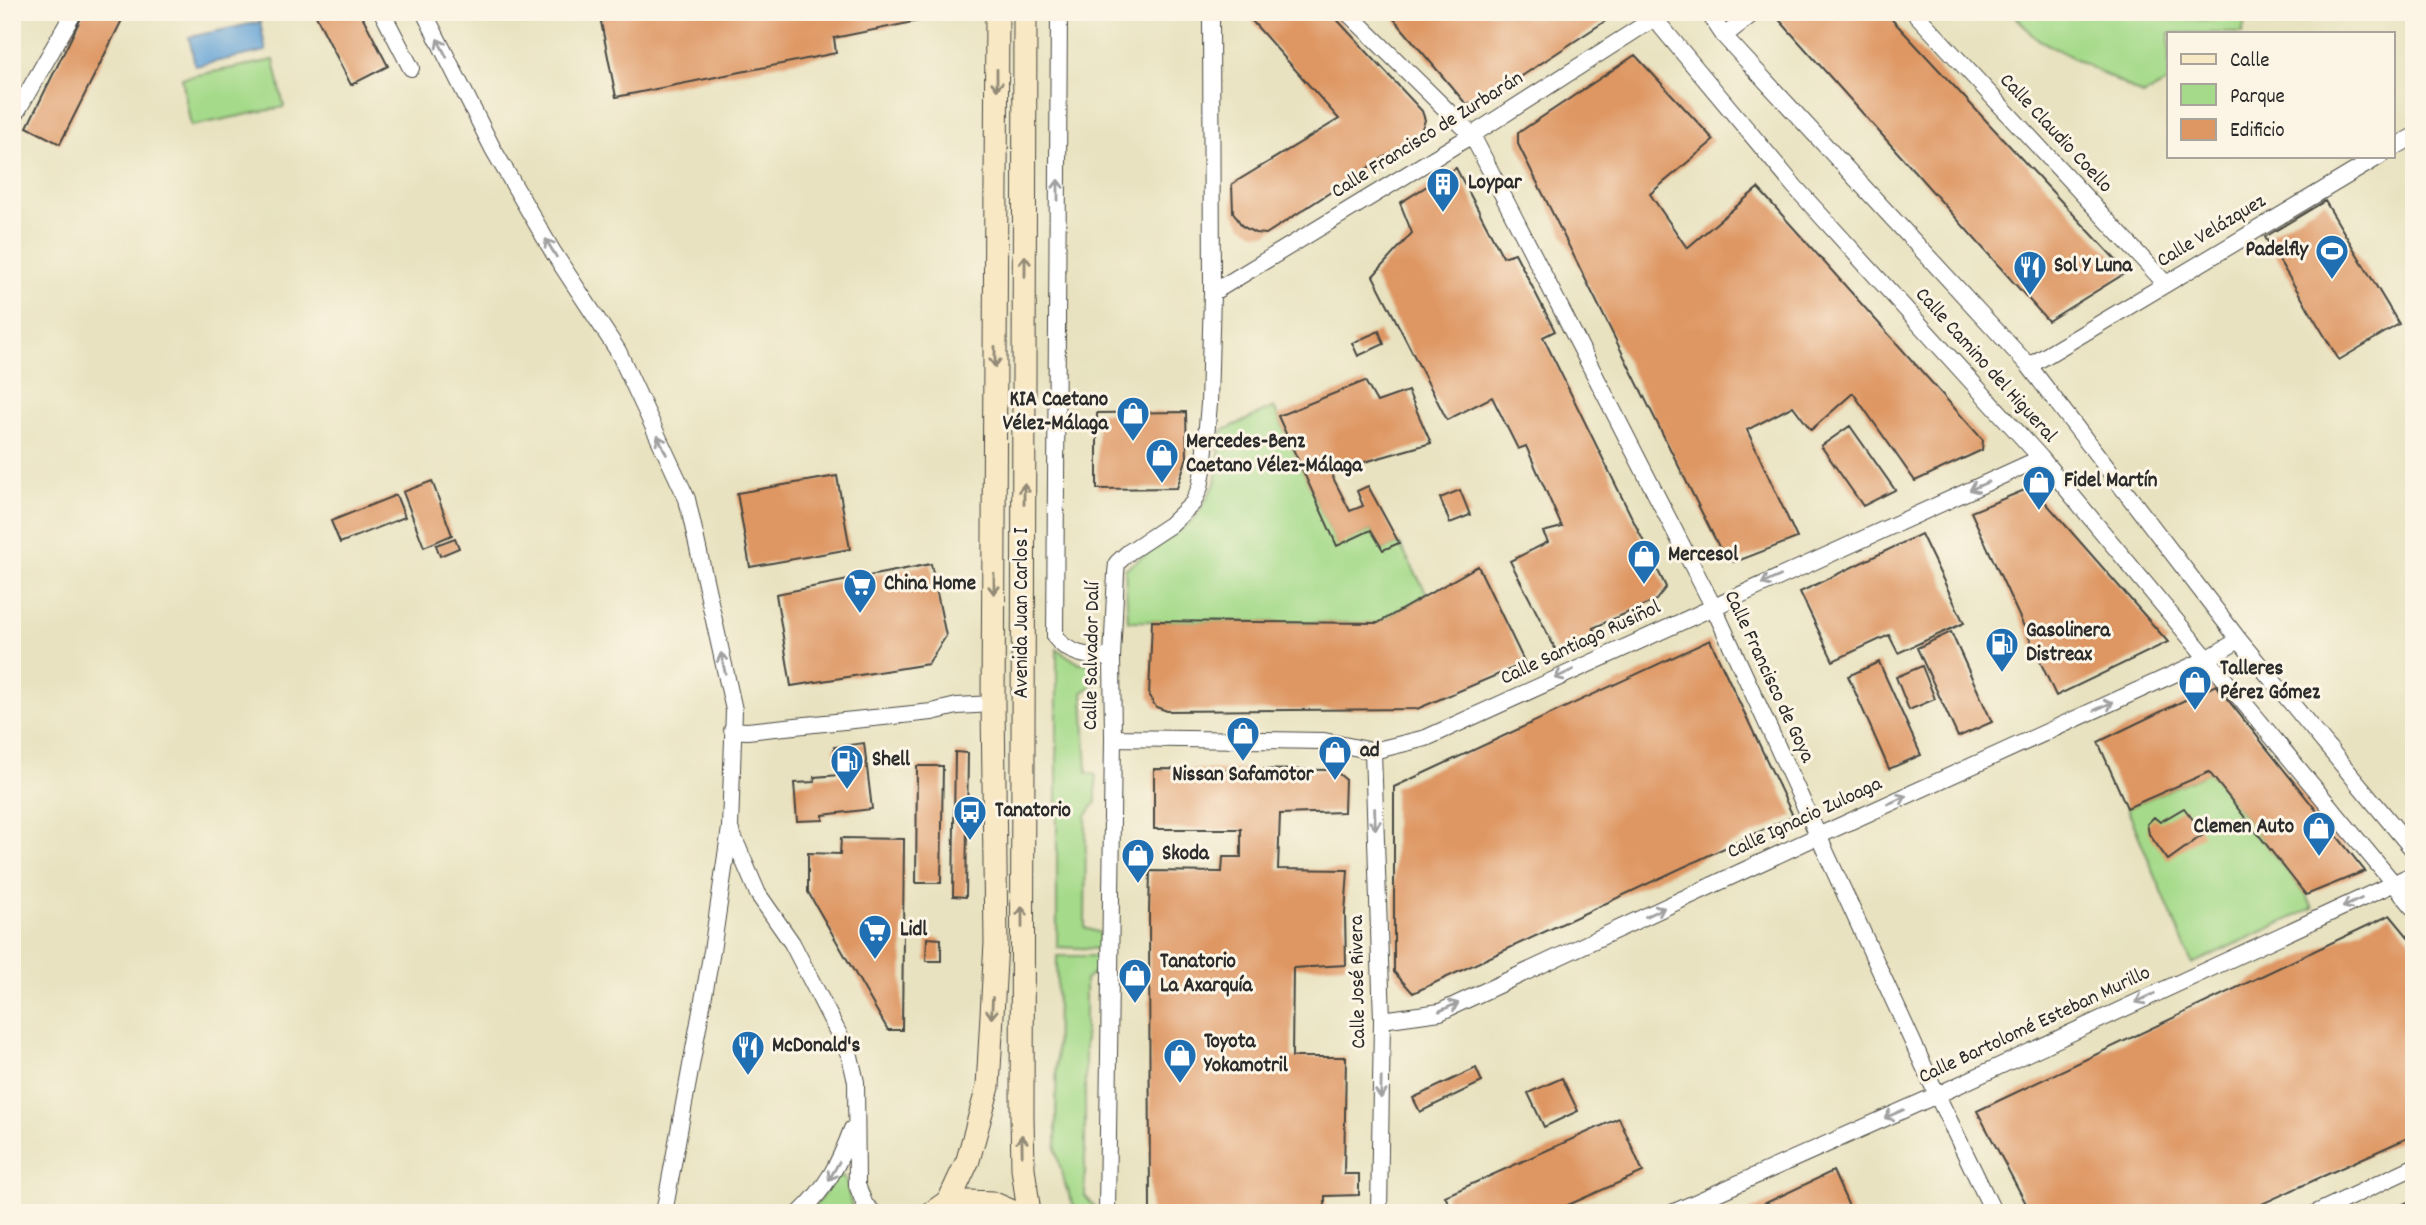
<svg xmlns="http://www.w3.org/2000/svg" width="2426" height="1225" font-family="Dekko,sans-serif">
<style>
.green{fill:#a5da8a;stroke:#68825a;stroke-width:2}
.water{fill:#63a3d6;stroke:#476780;stroke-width:2}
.building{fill:#de9763}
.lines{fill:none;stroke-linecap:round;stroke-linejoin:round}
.street-casing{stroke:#474641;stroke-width:18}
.secondary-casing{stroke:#474641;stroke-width:25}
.street{stroke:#fff;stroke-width:16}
.secondary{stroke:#f8e8c3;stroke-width:23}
.oneway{stroke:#a0a0a0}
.oneway2{stroke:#928a77}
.labels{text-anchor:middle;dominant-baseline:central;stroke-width:6;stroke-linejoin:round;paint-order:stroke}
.street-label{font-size:21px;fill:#2b2b2b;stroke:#fcf5e5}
.poi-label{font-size:21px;font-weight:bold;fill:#2b2b2b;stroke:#fcf5e5;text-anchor:start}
</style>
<rect width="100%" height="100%" fill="#fcf5e5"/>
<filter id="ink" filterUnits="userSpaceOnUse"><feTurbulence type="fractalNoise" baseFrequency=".0143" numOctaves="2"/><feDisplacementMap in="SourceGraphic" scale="14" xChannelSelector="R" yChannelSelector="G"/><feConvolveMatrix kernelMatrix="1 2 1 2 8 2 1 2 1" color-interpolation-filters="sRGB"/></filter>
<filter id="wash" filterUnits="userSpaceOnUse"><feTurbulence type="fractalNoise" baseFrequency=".00686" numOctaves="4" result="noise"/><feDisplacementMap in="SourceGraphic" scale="28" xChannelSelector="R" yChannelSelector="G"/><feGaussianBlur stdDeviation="1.57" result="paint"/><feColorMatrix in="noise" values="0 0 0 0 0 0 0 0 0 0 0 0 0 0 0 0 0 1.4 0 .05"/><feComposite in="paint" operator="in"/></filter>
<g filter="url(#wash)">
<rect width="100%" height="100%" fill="#e8e2c0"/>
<path class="green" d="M2012,12H2165L2174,18L2214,20L2227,12H2243L2247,15L2242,33H2169V82L2143,95L2034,37Z
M274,60L284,107L191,126L182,78Z
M1274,407L1337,545L1371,530L1383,550L1399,543L1427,594L1378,623L1128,621L1125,569L1194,520L1215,484L1222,431Z
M1057,649L1077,662L1094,665L1099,673L1096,683L1083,692L1087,773L1096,775V802L1086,816L1085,928L1100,933V949L1057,947Z
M2209,772L2306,895L2313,908L2192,964L2127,808Z
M1057,956H1097L1099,969L1085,980V1196L1095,1207V1213H1078C1066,1193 1061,1172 1056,1149Z
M837,1176L845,1177L851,1204L858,1213H810Z"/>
<path class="water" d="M260,22L266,51L195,66L189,37Z"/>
<g id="blocks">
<path class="building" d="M84,12H126L60,144L27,127Z
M314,12H360L388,66L351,85Z
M599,12H942L943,16L834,38L836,53L616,97Z
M1244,12H1330L1422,111L1425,120L1420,134L1266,234L1255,233L1242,226L1233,212L1232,184L1339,119Z
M1388,12H1619L1490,97L1466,104Z
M1776,12H1885L2127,272L2048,321L1774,14Z
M1635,55L1714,140L1650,194L1687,248L1758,188L1983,440L1982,450L1915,481L1853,393L1811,430L1793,406L1747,430L1797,538L1735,562L1725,559L1518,144V133Z
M1456,168L1503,257L1515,253L1555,331L1543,337L1666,587L1656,600L1593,628L1596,634L1557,652L1510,561L1548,542L1543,532L1562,527L1526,446L1518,449L1492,397L1447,420L1373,276L1412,233L1400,203Z
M2325,201L2399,324L2339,360L2265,237Z
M1379,331L1384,344L1358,356L1352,343Z
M1365,381L1377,402L1408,391L1431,443L1330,472L1350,511L1363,506L1357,491L1368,486L1399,543L1383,550L1371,530L1337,546L1278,416Z
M1186,412L1187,457L1177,488L1097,489V413Z
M1850,426L1895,490L1863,506L1821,446Z
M837,476L850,549L750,567L737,493Z
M432,481L452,535L424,547L403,492Z
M2032,487L2168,642L2056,696L1971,512Z
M1460,490L1470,515L1450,523L1440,498Z
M396,495L405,517L340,543L331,521Z
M1921,534L1964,623L1898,653L1889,635L1833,661L1800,592Z
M455,538L459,548L440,556L436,545Z
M931,564L946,636L928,664L791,686L776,594Z
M1478,566L1525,663L1417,709L1167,711L1156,707L1149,696L1152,621L1378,623Z
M1951,632L1992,722L1958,737L1917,648Z
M1710,640L1793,816L1413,993L1394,972V787Z
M1879,662L1921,755L1889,769L1848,676Z
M1922,666L1935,699L1909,710L1896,677Z
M2216,685L2365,871L2306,895L2209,772L2127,808L2098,742Z
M864,743L872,809L823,815V820L797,821L794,783L815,782L814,777L840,775L834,747Z
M955,752L968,753L966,897L953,896Z
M917,766H943L941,883H916Z
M1154,769L1334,770L1345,779L1344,812L1280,814L1278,869L1348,870L1345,914L1346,965L1293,968L1292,1057H1346L1344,1174H1359V1195L1325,1196V1213H1150L1149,913L1150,871L1222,872L1223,857H1241V829H1154Z
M2184,808L2204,834L2168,860L2149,834L2147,824L2154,817L2160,822Z
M841,838L904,839L902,1030H888L808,892V853L840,854Z
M2390,915L2414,944V1135L2242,1213H2031L1977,1111Z
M927,938L941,939V961H926Z
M1476,1068L1482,1082L1420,1112L1413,1098Z
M1562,1078L1578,1111L1544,1127L1528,1093Z
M1619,1118L1643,1172L1550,1213H1453L1445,1196Z
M1833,1171L1852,1213H1745Z
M2414,1199V1213H2384Z"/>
</g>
</g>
<g filter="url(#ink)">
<use href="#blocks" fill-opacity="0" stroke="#474641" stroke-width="2"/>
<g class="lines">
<defs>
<path id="street" d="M382,12L411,68
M424,12L493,149L553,252L618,351L687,499L734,710L730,828L712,951L664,1213
M1059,12L1055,637C1069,656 1091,656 1112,658
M1347,12L1472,135L1713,606L1937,1095L1994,1213
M1708,12L1724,36L2029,366L2239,640L2414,851
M1914,12L2165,283
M1654,18L1795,187L2041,458L2414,908
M1724,36L1755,12
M12,120L74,12
M2393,148L2414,136
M1212,293L1472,135L1664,12
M2029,366L2380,156
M732,730L747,731L932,712L957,706L993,704
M1113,738L1324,741L1373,751L1426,738L2041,458
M1373,751L1382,1020L1379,1213
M730,829L758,894L792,943L850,1056L856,1082L857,1185L865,1205L874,1213
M1382,1020L1440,1012L1818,836L2207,659L2239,640
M800,1213C827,1187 839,1164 852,1129
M1107,1213L1113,738L1112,658L1116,573L1117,563L1129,552L1170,525L1193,503L1200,487L1203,470L1209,404L1212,293L1211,12
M1672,1213L1937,1095L2414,874
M2316,1213L2414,1167"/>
<path id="secondary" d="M1025,12L1022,1117L1023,1168L1029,1213
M949,1201L968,1160L988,1087L996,943L993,704L997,12
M932,1213L949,1201L992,1203L1015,1213"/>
</defs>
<use href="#street" class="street-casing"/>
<use href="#secondary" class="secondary-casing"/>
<use href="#street" class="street"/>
<use href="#secondary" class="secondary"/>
</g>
<defs><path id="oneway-shaft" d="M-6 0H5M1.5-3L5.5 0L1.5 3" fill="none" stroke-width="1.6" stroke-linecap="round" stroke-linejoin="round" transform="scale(1.75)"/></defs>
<g class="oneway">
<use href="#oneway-shaft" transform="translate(442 48) rotate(-117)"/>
<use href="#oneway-shaft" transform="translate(1058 190) rotate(-90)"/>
<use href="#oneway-shaft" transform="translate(551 248) rotate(-121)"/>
<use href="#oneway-shaft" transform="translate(662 445) rotate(-115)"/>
<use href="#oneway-shaft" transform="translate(1979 486) rotate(156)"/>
<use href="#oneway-shaft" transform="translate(1771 580) rotate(156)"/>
<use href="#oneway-shaft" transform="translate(723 663) rotate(-102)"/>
<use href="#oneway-shaft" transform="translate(1564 674) rotate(155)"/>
<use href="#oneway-shaft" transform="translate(2104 706) rotate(-24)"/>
<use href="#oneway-shaft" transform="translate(1897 800) rotate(-24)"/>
<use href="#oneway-shaft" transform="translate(1375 819) rotate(88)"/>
<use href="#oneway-shaft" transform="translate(2352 903) rotate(155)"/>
<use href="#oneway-shaft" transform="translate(1655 912) rotate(-25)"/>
<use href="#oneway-shaft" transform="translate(2145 998) rotate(155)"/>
<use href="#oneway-shaft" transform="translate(1449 1007) rotate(-23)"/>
<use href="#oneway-shaft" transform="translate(1381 1088) rotate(91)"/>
<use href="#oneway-shaft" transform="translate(1894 1114) rotate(156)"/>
<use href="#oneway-shaft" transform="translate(834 1171) rotate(119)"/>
</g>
<g class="oneway2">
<use href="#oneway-shaft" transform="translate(997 80) rotate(90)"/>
<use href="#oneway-shaft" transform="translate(1025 266) rotate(-90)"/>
<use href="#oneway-shaft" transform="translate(995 357) rotate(90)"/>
<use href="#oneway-shaft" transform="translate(1024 494) rotate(-90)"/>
<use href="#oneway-shaft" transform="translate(994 584) rotate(90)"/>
<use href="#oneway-shaft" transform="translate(1022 917) rotate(-90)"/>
<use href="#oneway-shaft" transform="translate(992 1008) rotate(93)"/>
<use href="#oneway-shaft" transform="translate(1022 1145) rotate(-91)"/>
</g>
</g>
<defs>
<symbol id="building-pin" viewBox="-11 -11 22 30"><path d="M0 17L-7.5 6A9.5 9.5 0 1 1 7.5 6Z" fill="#1f6fb2" stroke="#fcf5e5"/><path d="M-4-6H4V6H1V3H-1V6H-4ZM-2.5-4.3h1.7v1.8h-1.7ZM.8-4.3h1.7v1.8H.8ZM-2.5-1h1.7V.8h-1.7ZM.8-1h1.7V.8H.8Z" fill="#fff"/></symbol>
<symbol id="stadium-pin" viewBox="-11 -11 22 30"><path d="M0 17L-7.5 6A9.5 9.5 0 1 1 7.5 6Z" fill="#1f6fb2" stroke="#fcf5e5"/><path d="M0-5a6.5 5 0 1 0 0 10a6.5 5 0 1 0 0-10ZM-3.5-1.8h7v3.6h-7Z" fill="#fff"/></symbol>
<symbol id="restaurant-pin" viewBox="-11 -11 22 30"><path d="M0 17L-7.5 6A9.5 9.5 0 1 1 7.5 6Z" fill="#1f6fb2" stroke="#fcf5e5"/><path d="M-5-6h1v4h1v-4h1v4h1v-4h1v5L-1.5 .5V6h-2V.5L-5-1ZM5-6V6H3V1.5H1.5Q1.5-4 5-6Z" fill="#fff"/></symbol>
<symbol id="shop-pin" viewBox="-11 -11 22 30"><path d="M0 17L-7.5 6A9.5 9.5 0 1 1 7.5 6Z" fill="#1f6fb2" stroke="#fcf5e5"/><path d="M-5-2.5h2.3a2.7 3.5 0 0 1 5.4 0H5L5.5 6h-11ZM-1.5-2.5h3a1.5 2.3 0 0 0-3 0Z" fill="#fff"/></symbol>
<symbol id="supermarket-pin" viewBox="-11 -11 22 30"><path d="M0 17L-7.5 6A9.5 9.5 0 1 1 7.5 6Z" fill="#1f6fb2" stroke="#fcf5e5"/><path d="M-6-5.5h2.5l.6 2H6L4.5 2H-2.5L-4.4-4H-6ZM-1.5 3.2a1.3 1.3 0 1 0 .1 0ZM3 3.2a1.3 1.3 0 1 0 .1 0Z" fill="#fff"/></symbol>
<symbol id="fuel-pin" viewBox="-11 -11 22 30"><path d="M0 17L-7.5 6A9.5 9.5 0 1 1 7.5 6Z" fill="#1f6fb2" stroke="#fcf5e5"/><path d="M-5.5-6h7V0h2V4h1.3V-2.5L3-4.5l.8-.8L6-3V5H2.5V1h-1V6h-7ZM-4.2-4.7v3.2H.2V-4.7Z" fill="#fff"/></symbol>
<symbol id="bus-pin" viewBox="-11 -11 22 30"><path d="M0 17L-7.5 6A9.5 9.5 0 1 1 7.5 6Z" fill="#1f6fb2" stroke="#fcf5e5"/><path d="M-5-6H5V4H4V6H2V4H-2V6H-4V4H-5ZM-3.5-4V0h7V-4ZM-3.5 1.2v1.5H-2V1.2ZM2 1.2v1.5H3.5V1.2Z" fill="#fff"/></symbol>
</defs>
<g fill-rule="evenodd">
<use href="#building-pin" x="1424" y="165" width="38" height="52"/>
<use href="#stadium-pin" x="2313" y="232" width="38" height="52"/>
<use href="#restaurant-pin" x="2011" y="248" width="38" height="52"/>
<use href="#shop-pin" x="1114" y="394" width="38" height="52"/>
<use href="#shop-pin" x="1143" y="436" width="38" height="52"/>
<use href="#shop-pin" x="2020" y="463" width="38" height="52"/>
<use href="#shop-pin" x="1625" y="537" width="38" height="52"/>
<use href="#supermarket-pin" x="841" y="566" width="38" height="52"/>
<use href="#fuel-pin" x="1983" y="625" width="38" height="52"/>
<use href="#shop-pin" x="2176" y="663" width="38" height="52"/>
<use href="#shop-pin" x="1224" y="714" width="38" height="52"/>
<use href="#shop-pin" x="1316" y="733" width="38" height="52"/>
<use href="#fuel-pin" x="828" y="742" width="38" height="52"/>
<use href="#bus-pin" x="951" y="793" width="38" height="52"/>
<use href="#shop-pin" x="2300" y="809" width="38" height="52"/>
<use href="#shop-pin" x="1119" y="836" width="38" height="52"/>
<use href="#supermarket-pin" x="856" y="912" width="38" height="52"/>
<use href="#shop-pin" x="1116" y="956" width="38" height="52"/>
<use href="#restaurant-pin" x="729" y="1028" width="38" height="52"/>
<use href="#shop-pin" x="1161" y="1036" width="38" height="52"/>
</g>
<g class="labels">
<g class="street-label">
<text transform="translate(2055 134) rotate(47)">Calle Claudio Coello</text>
<text transform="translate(1428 136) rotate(-32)">Calle Francisco de Zurbarán</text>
<text transform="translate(2212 232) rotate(-31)">Calle Velázquez</text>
<text transform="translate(1985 366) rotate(48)">Calle Camino del Higueral</text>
<text transform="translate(1023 613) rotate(-90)">Avenida Juan Carlos I</text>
<text transform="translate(1581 644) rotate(-25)">Calle Santiago Rusiñol</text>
<text transform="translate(1093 656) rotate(-89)">Calle Salvador Dalí</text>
<text transform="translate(1768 677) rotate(65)">Calle Francisco de Goya</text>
<text transform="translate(1805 819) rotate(-25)">Calle Ignacio Zuloaga</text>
<text transform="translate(1359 982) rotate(-91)">Calle José Rivera</text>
<text transform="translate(2035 1026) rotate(-25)">Calle Bartolomé Esteban Murillo</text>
</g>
<g class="poi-label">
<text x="1468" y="184">Loypar</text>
<text x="2308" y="251" text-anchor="end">Padelfly</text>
<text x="2054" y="267">Sol Y Luna</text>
<text x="1108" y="401" text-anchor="end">KIA Caetano<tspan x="1108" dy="24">Vélez-Málaga</tspan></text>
<text x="1186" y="443">Mercedes-Benz<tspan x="1186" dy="24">Caetano Vélez-Málaga</tspan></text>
<text x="2064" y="482">Fidel Martín</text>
<text x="1668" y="556">Mercesol</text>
<text x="884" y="585">China Home</text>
<text x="2026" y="632">Gasolinera<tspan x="2026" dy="24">Distreax</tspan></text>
<text x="2220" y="670">Talleres<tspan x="2220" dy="24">Pérez Gómez</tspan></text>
<text x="1360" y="752">ad</text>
<text x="872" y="761">Shell</text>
<text x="1243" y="776" text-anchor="middle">Nissan Safamotor</text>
<text x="995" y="812">Tanatorio</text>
<text x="2294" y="828" text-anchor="end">Clemen Auto</text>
<text x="1162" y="855">Skoda</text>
<text x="900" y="931">Lidl</text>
<text x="1160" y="963">Tanatorio<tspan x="1160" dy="24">La Axarquía</tspan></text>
<text x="1204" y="1043">Toyota<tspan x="1204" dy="24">Yokamotril</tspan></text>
<text x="772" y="1047">McDonald's</text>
</g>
</g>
<rect width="2426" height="1225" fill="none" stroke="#fcf5e5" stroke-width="42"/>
<rect x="2167" y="32" width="228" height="126" fill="#fcf5e5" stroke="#a8a49b" stroke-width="2"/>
<rect x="2181" y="54" width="35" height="10" fill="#f8e8c3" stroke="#a8a49b" stroke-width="2"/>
<text x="2230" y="66" font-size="21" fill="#2b2b2b">Calle</text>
<rect x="2181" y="84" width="35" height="21" fill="#a5da8a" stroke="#a8a49b" stroke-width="2"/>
<text x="2230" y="102" font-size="21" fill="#2b2b2b">Parque</text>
<rect x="2181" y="119" width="35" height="21" fill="#de9763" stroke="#a8a49b" stroke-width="2"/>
<text x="2230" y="136" font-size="21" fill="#2b2b2b">Edificio</text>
</svg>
